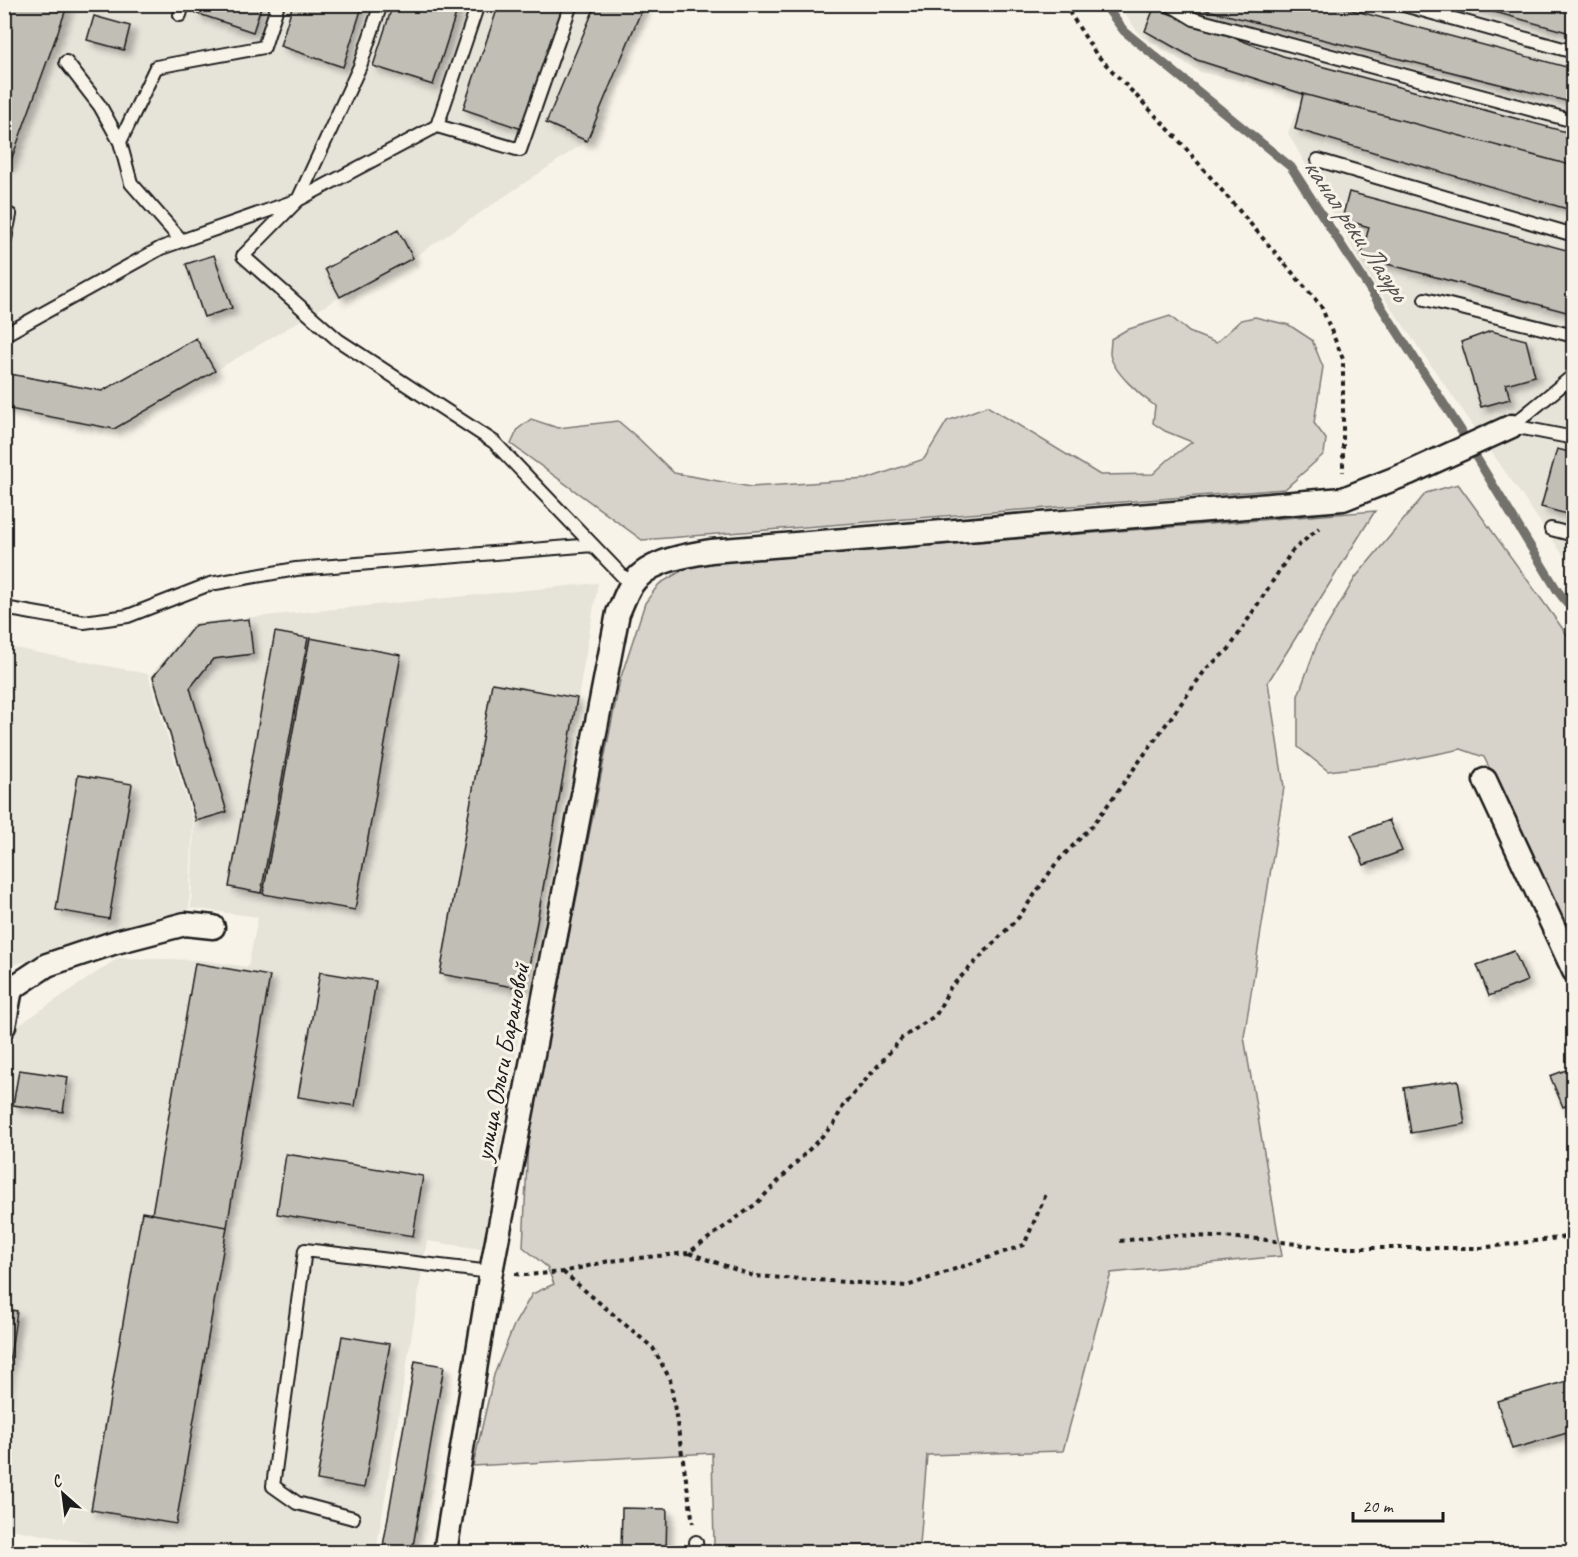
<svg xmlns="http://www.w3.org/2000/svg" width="1578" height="1557" font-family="Caveat,sans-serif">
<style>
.built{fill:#e6e3d9}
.green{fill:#d7d3cb;stroke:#7a7874;stroke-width:1.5}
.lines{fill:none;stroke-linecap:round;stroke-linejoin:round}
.stream{stroke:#72716c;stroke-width:9}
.building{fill:#c0beb5;stroke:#1c1c1c;stroke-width:1.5;filter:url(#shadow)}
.service-casing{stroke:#1c1c1c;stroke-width:16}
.minor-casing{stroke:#1c1c1c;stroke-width:27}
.path{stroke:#1c1c1c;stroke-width:4;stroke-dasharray:4.5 4.5;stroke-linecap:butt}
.service{stroke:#f7f3e8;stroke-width:12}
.minor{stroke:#f7f3e8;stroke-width:22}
.labels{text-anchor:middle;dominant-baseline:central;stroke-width:6;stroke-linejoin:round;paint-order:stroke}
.street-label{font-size:26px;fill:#1c1c1c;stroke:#f7f3e8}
.water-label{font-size:27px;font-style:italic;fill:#565452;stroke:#f7f3e8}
</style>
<defs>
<filter id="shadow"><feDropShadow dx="5.5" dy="5.5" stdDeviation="3" flood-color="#0004"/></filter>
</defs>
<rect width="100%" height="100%" fill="#f7f3e8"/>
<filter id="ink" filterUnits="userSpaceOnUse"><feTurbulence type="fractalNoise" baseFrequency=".0167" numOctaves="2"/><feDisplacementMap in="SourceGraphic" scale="12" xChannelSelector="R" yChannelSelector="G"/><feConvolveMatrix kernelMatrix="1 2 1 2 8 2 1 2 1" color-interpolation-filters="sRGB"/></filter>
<g filter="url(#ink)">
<path class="built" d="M4,5H644L587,141L413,258L340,297L215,371L114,429L5,408Z
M1118,5H1573V569L1364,269L1288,133L1303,94L1200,72L1141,36Z
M598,583L482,1249L427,1241L376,1552H133L5,1528L4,1108L16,1027L118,958L200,960L248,967L258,917L191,908L194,820L151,675L193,623Z
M4,646L148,674L193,821L189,908L5,968Z"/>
<path class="green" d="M1170,316L1189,332L1216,343L1241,320L1255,317L1289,325L1312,340L1323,367L1314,423L1326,439L1324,454L1285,489L642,540L511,444L518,429L531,419L558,428L618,421L638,438L674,473L751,487L867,479L924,459L947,421L987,406L1100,475L1153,474L1168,460L1192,442L1165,431L1153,423L1155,406C1141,396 1112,371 1110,354C1110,350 1111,344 1111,339L1126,330Z
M1458,484L1573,643V943L1484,757L1461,749L1387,764L1328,771L1298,747V696L1318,641L1355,578L1426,493Z
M1375,511L1268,682L1284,787L1244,1037L1282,1256L1111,1273L1063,1451L927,1455L920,1545H714L712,1453L473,1466L494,1375L514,1325L532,1294L554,1284L547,1267L523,1247L528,1141L620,680L645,603L659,584L693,564Z"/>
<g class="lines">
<path class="stream" d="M1104,4L1124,31L1291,167L1462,432
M1476,457L1557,590L1574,612"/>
</g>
<path class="building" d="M9,4H68L9,166L4,165V17Z
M199,4H262L253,32L196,13Z
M293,4H363L343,67L280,46Z
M393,4H459L433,85L373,66Z
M499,4H564L522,129L463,109Z
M596,4H644L587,141L546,123Z
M1195,4H1330L1574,69V103L1195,7Z
M1466,4H1574V34Z
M1154,8L1283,56L1574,134V166L1303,94L1197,60L1145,31Z
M94,16L130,26L124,50L87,40Z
M1303,94L1574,166V211L1295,129Z
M1349,192L1574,252V314L1361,257L1369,227L1342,219Z
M398,230L413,258L340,297L325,269Z
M214,255L232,308L204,317L186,264Z
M1491,331L1526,340L1535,376L1506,384L1510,399L1481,407L1461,342Z
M196,338L215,371L114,429L4,408V373L102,391Z
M1557,449L1574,453V516L1541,507Z
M249,619L253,654L213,659L190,688L227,812L196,821L153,677L195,625Z
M275,632L308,638L261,893L229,887Z
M310,638L401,655L355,910L263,894Z
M492,683L577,698L525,989L440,974Z
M78,775L132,784L109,919L56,910Z
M1389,820L1402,851L1364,865L1351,835Z
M1514,951L1527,981L1489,996L1477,965Z
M195,963L270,976L227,1227L152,1214Z
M320,972L376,981L355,1106L298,1097Z
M1574,1067V1103L1563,1107L1550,1076Z
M19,1070L68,1077L63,1112L13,1105Z
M1458,1080L1465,1124L1411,1133L1404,1088Z
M1574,1152V1170L1567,1154Z
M286,1154L423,1176L413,1236L277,1214Z
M142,1212L227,1227L176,1524L91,1510Z
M4,1309L17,1311L4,1398Z
M342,1336L390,1344L364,1488L317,1480Z
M415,1361L444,1366L412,1552H382Z
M1574,1379V1431L1512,1449L1497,1401Z
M622,1508L667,1509L666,1552H621Z"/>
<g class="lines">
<defs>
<path id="service" d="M478,4L437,126L298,200L243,256L338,340L494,442L631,585
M1169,4L1194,19L1574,121
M1400,4L1574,52
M180,15L183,4
M66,62L100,106L120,142
M437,126L520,150L571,4
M1318,160L1574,235
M4,212L10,215L4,244
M181,240L131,183L120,142L156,67L264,47L278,4
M1425,299L1574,336
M4,335L161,248L298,200L360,66L381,4
M1512,426L1574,375
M1512,426L1574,438
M1551,529L1574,535
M4,608L84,622L128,616L210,584L296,569L593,545
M353,1518L297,1503L273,1486L305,1250L491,1272
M696,1542L697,1552"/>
<path id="minor" d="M1485,780L1574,971
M4,1026L11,989L47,965L116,942L185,924L213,927
M445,1552L491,1272L618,613C622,605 625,595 630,587C646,561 683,556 711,551L1343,499L1409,473L1512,426"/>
</defs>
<use href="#service" class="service-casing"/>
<use href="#minor" class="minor-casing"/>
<path class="path" d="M1064,4L1096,54L1176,137L1321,306L1343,359V472
M1120,1241L1174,1235L1259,1239L1327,1248H1481L1574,1236
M689,1253L754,1276L907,1286L1024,1245L1046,1194
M563,1272L653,1348L670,1379L693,1523
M515,1274L526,1275L563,1272L609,1261L688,1253L756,1204L834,1124L843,1106L902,1038L936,1015L950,988L1019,917L1057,862L1094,824L1206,669L1229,649L1292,551L1319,528"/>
<use href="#service" class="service"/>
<use href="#minor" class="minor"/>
</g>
</g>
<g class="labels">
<g class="street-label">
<text transform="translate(502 1062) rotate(-79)">улица Ольги Барановой</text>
</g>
<g class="water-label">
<text transform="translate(1356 229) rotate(56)">канал реки Лазурь</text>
</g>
</g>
<rect width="1578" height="1557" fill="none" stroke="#f7f3e8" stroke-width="24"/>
<rect x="12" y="12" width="1554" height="1533" fill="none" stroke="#1c1c1c" stroke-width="2" filter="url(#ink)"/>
<g transform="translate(63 1494) rotate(332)" stroke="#f7f3e8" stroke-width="4.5" paint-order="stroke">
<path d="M0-4.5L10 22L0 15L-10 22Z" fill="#1c1c1c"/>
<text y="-9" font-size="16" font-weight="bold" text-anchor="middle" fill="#1c1c1c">С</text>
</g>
<path d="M1353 1512v9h90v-9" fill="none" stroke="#1c1c1c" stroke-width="3"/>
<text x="1362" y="1512" font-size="18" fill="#1c1c1c" stroke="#f7f3e8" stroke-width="4.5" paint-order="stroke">20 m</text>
</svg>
